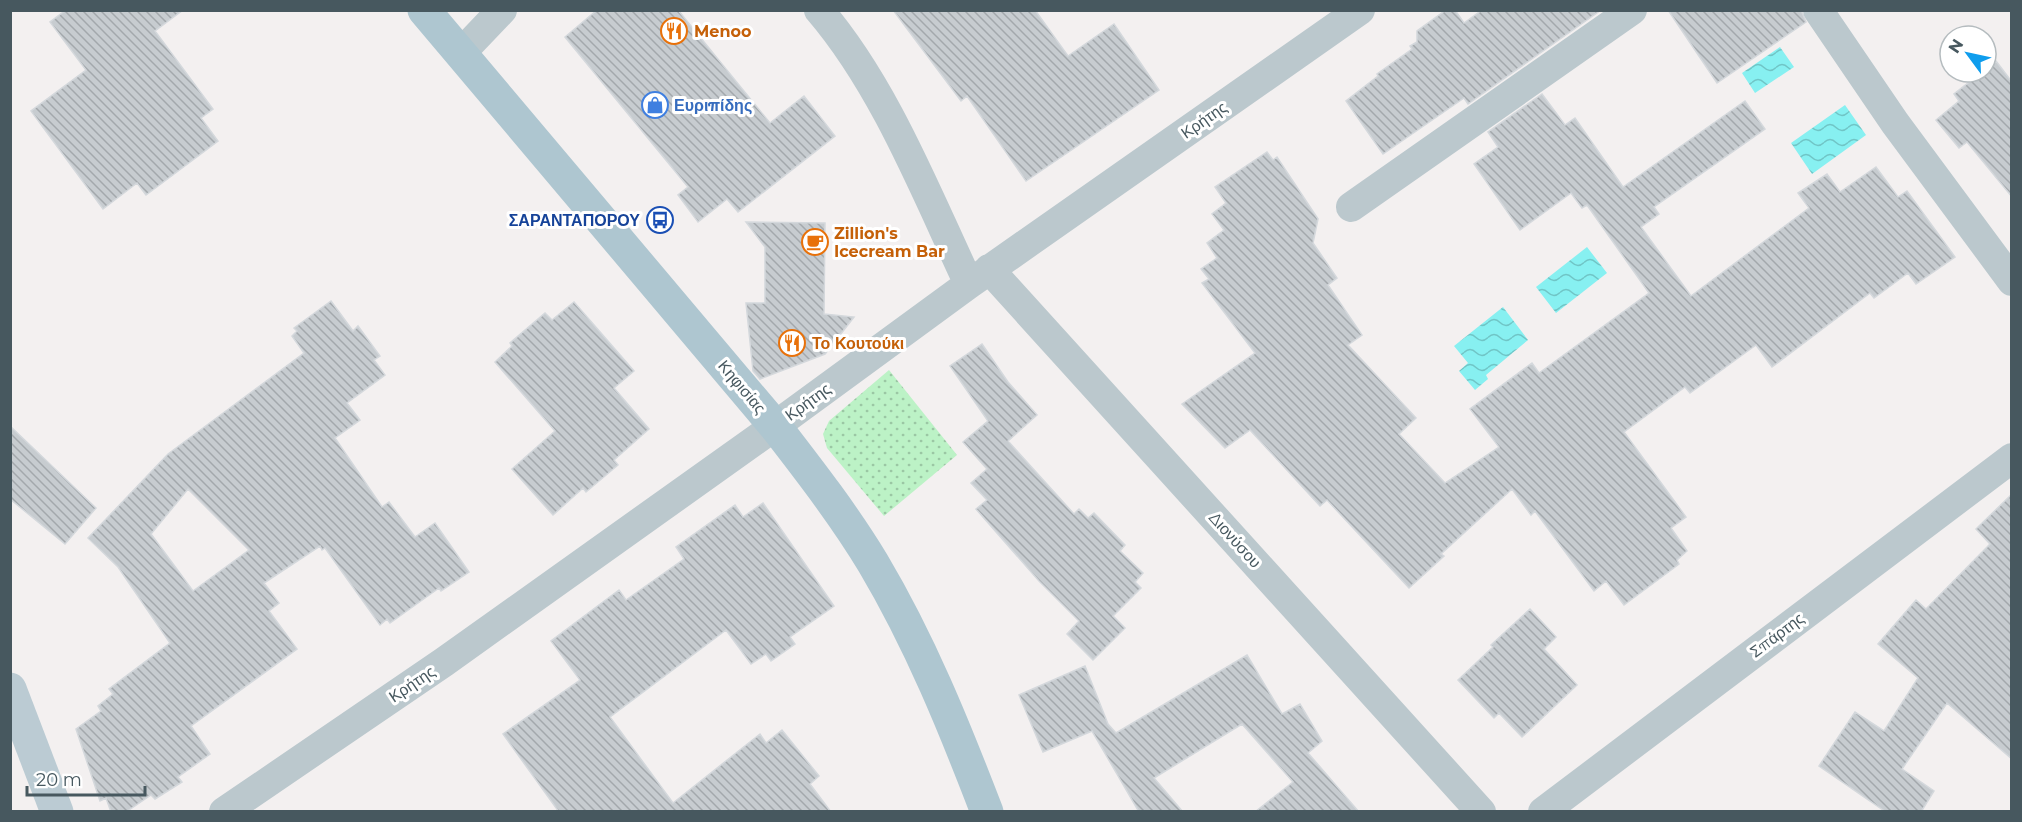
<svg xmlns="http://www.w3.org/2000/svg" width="2022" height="822" font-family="Montserrat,sans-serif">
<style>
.park{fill:url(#park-dots)}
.water{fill:url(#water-waves)}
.building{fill:url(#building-back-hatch);stroke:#d4d8dc;stroke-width:1.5;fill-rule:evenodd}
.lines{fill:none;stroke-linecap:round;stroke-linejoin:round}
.street{stroke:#bbc8cd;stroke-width:30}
.secondary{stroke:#bbcbd3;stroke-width:33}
.primary{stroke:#aec6d0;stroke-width:33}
.labels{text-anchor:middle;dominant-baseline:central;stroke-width:6;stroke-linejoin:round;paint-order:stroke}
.food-label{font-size:16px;font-weight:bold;fill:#c56008;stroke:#fff;text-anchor:start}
.shop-label{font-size:16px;font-weight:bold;fill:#366cbe;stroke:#fff;text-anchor:start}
.street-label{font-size:16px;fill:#47585f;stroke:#fff}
.transit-label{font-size:16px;font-weight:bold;fill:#164399;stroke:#fff;text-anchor:end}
</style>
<defs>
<pattern id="park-dots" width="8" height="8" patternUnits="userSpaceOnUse" patternTransform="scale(1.5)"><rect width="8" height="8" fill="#bcf2c6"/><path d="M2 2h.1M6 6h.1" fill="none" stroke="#9bc7a4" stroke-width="1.8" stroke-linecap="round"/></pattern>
<pattern id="water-waves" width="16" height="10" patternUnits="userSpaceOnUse" patternTransform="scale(1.5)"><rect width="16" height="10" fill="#87f0f1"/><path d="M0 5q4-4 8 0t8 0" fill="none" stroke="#70c5c6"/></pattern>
<pattern id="building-back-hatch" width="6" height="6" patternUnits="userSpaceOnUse" patternTransform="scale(1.5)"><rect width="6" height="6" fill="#c7ccd0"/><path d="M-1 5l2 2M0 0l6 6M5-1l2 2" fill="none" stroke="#a3a8ac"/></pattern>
</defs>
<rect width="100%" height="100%" fill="#f3f0f0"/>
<path class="park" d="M889,370L957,455L884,516L827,448L823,434L829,421Z"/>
<path class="water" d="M1780,47L1794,67L1755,93L1742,73Z
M1845,105L1866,135L1812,174L1791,143Z
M1587,247L1607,273L1556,313L1536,287Z
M1503,307L1528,340L1486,375L1488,379L1475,390L1459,371L1468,363L1454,346Z"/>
<path class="building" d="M66,10H183L155,31L213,109L201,118L218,141L146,195L137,183L103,209L31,111L86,70L50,22Z
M597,10H678L770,123L804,96L835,136L738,212L727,199L698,222L678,195L688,187L565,37Z
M893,10H1035L1068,56L1114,24L1159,90L1026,181L967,96L961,101Z
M1446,10H1455L1464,23L1482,10H1601L1468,104L1464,98L1383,154L1346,101L1378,76L1377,74L1412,49L1410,46L1417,42V31Z
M1668,10H1801L1806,22L1717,83Z
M1996,61L2012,82V197L1967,142L1959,148L1936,120L1959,101L1954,94L1982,72H1986V69Z
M1542,94L1565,125L1575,118L1623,187L1745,101L1765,129L1654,207L1659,214L1641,227L1691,296L1809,208L1798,193L1827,174L1840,192L1876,167L1898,197L1907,191L1955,257L1916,284L1908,273L1874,298L1870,293L1772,367L1756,345L1690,393L1685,387L1624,432L1686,517L1671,528L1687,551L1677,560L1679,564L1624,605L1606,581L1594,591L1535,511L1531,515L1512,489L1441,554L1444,556L1409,588L1327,500L1320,506L1250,430L1225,448L1182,404L1255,353L1202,283L1209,279L1201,269L1217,258L1207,243L1224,230L1212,214L1226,203L1215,187L1267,152L1273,160L1277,157L1318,219L1313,243L1337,278L1328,285L1362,335L1348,345L1416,418L1399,434L1445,483L1499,447L1470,409L1532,363L1539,373L1649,293L1587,205L1582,208L1571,193L1520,230L1474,164L1498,147L1488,132Z
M746,222L825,223L824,314L854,317L825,354L760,379L753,371L746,303H765V247Z
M331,301L353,331L358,326L380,356L374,360L385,375L347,403L360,420L335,438L382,507L389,502L415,537L435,523L469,572L441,591L439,588L390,623L387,619L380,625L325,548L322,550L320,546L264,583L279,603L269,611L297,649L191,726L210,754L178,777L182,782L155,799L151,795L126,812H111L106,798L100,801L76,729L101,711L98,706L113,694L109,689L170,643L118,567L88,538L168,454L304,353L292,336L297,331L294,328ZM188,489L249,550L193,591L151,534Z
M574,302L634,371L614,388L649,429L614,460L618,465L586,492L583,488L553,515L512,469L555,431L495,362L512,346L510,343L545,313L552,320Z
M982,344L1008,382L1037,415L1008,441L1074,514L1079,509L1088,518L1094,513L1125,545L1120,551L1143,573L1135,582L1141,588L1113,616L1125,628L1093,660L1067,634L1079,621L1039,581L976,509L987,500L971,483L987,469L963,442L988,421L950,366Z
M10,426L96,508L65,544L10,499Z
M2012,494V759L1947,703L1902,769L1934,791L1921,812H1886L1819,766L1855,712L1884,731L1918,678L1878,644L1916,600L1926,609L1990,544L1976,529Z
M763,503L834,606L790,637L795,644L771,661L766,654L751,664L726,630L610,717L673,803L760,734L766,743L782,730L819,776L810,784L831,812H559L503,734L580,680L551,641L619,590L626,600L684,559L676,547L735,505L743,517Z
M1530,609L1556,637L1544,649L1577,685L1522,737L1499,713L1494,718L1458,680L1493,647L1491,645Z
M1247,655L1282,714L1300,704L1322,741L1308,753L1359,812H1255L1293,782L1242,724L1154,778L1183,812H1139L1092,731L1043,752L1019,695L1085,666L1108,724L1116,733Z"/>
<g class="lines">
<path class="street" d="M819,10C885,87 926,193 969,284
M1818,10L1895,123L2012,281
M461,53L502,10
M1351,207L1632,10
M989,269L1481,812
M224,812L444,662L775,426L969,284L1360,10
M1543,812L2012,458"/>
<path class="secondary" d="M10,689L57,812"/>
<path class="primary" d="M424,10L775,426C809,470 844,515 873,563C920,642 954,726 987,812"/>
</g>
<defs>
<symbol id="restaurant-ring" viewBox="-11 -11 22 22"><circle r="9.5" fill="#fff" stroke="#e8710a" stroke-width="1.5"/><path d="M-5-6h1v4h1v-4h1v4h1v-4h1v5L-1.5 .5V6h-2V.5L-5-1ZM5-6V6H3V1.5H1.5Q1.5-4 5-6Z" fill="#e8710a"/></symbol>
<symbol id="shop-ring" viewBox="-11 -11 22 22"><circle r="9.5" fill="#fff" stroke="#3f7fe0" stroke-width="1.5"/><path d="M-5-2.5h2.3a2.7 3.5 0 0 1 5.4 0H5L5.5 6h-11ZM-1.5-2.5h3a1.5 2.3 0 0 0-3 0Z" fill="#3f7fe0"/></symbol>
<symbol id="bus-ring" viewBox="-11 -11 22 22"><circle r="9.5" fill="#fff" stroke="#1a4fb4" stroke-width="1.5"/><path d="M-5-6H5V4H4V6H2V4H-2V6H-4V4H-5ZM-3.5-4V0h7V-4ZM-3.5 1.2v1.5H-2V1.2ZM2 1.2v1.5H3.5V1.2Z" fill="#1a4fb4"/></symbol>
<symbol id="cafe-ring" viewBox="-11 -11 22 22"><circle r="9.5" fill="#fff" stroke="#e8710a" stroke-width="1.5"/><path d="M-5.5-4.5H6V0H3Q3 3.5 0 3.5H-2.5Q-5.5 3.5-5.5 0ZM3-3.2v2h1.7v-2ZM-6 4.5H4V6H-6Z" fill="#e8710a"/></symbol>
</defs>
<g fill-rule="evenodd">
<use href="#restaurant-ring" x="659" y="16" width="30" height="30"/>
<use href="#shop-ring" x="640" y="90" width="30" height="30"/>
<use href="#bus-ring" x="645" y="205" width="30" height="30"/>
<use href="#cafe-ring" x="800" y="227" width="30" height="30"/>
<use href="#restaurant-ring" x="777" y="328" width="30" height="30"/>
</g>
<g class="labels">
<g class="food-label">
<text x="694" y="31">Menoo</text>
<text x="834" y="233">Zillion's<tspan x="834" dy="18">Icecream Bar</tspan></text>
<text x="812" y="343">Το Κουτούκι</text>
</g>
<g class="shop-label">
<text x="674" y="105">Ευριπίδης</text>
</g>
<g class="street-label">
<text transform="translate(1204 120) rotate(-35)">Κρήτης</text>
<text transform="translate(742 387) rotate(50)">Κηφισίας</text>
<text transform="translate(808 402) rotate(-36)">Κρήτης</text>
<text transform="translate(1235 540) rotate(48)">Διονύσου</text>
<text transform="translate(1777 635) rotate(-37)">Σπάρτης</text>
<text transform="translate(412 684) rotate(-34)">Κρήτης</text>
</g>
<g class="transit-label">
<text x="640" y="220">ΣΑΡΑΝΤΑΠΟΡΟΥ</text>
</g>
</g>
<rect width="2022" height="822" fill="none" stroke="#47585f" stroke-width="24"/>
<g transform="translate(1968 54) rotate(303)"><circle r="28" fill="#ffffff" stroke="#b5bcbf" stroke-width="1.5"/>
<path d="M0-4.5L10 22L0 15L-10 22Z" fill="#0f9ded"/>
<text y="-9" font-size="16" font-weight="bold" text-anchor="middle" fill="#47585f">N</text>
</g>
<path d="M27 786v9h118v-9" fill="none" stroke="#47585f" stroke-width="3"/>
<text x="36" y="786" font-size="18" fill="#47585f" stroke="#ffffff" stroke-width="4.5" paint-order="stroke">20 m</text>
</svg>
